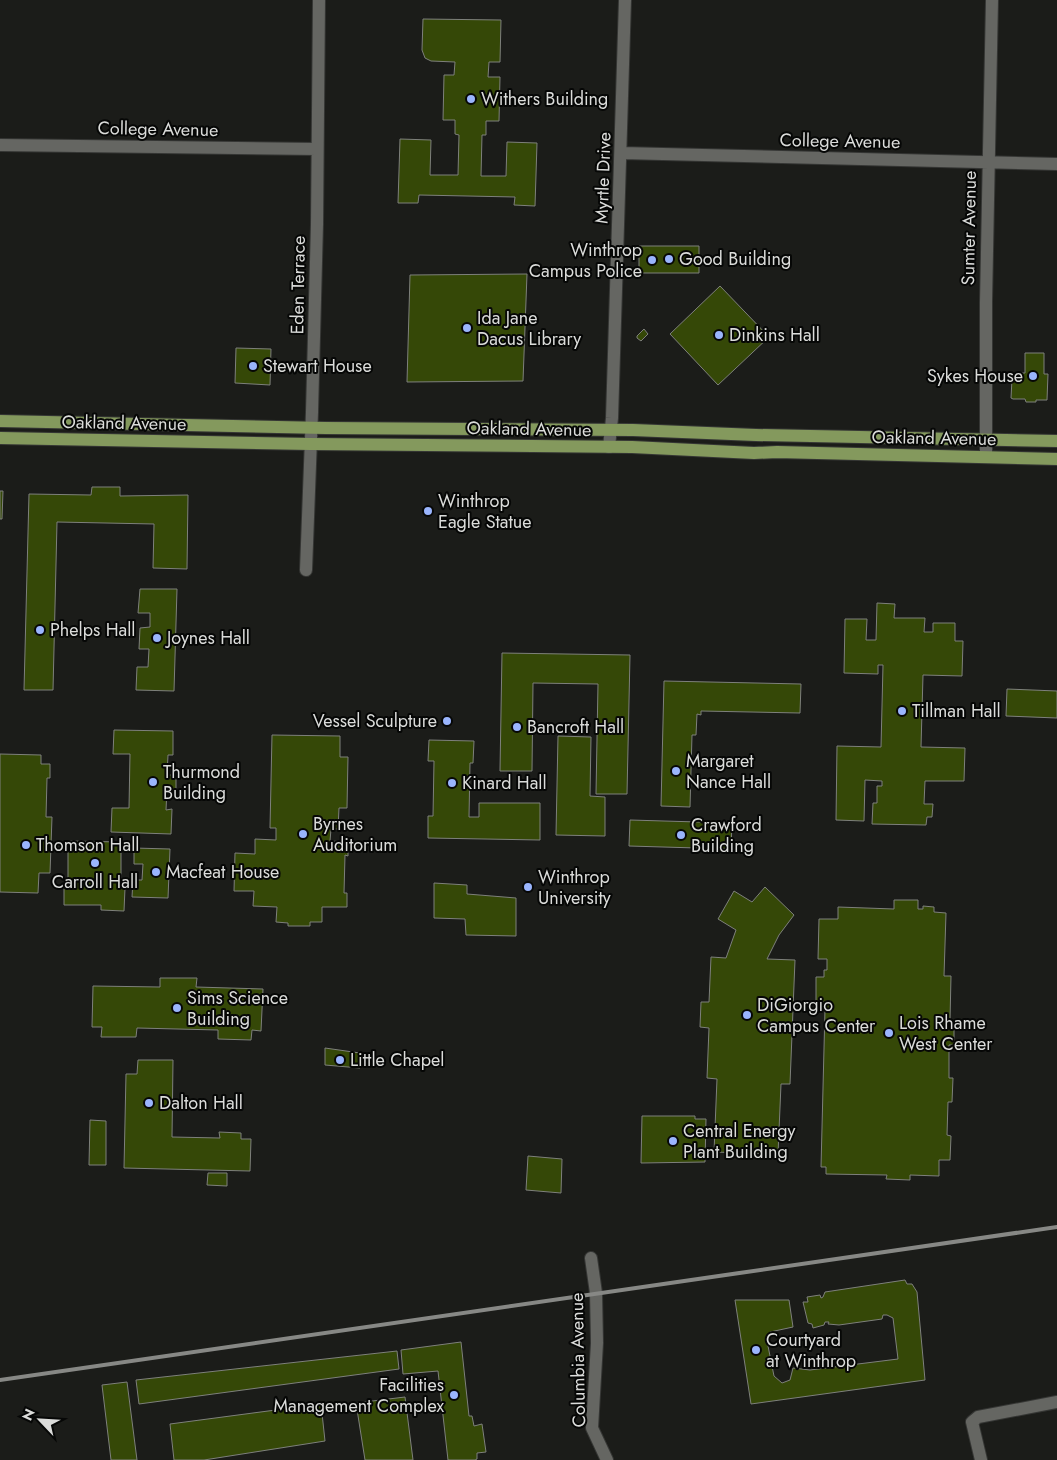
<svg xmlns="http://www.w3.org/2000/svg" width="1057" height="1460" font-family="Jost,sans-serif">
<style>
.building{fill:#354807;stroke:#7e807c}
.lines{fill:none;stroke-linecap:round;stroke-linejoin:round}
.minor-casing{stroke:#353634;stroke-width:14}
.major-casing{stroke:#353634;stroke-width:14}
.minor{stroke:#656662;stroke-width:12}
.major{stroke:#84995d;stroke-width:12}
.rail{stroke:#878885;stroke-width:4}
.poi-dot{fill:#9ab5fd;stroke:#060706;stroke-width:2}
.labels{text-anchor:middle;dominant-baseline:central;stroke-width:4;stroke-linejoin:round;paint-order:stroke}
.poi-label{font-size:18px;fill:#dbdcda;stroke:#060706;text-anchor:start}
.street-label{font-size:18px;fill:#dbdcda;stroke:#060706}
</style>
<rect width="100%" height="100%" fill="#1b1c19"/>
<path class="building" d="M423,19L501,20L500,62H489L488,77H500L499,121H486V135H482L481,176H506L507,142L537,143L535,206L514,205L515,197L419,195L418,203H398L400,139L431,140L430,175H458L459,135L455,134V120H443L444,75H454L455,62L431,61L425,58L422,50Z
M639,246H699V273H639Z
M527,274L523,381L407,382L410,275Z
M720,286L769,337L718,385L670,334Z
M644,329L648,334L641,341L637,338V336Z
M236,348L271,349L270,385L235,383Z
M1025,353H1044V374H1048L1047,400H1036V402H1026L1025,399H1013L1011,398L1012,379H1019V373H1025Z
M92,487H120V496L188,495L187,569L153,568L154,524L57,522L53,690H24L29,494L91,495Z
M0,491H3L2,519H0Z
M140,589H177L174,691L136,690L137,667H148L149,649H139L140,628L150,627V613H138Z
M877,603L895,604L894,618H925L924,632H933V623H955V641H963L962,676L923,675L921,747L965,748L964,781H925L924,804H933L932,817H927L926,825L872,824L873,803H877V786H882V781L865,780L864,821L836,820L837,746L881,747L883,665H878V674L844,673L845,619H867L866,640H876Z
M502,653L630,655L627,794H596L598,684L533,683L532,771H500Z
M664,681L801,684L800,713L701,711V715L697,714L696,735H692L690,807L661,806Z
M1007,689L1057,691V718L1006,716Z
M114,730L173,731V755H168L167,775H176V789H167L166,810L172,809L171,834L111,832L112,808H129L130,754H113Z
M272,735L340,736V757H348L347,808H339L338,829H331L330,841L348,842V856L345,855L344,893H347V907H322V922H310V926H288V923L276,922L277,907L253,906L254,891H234L235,853L255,854V839L276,840V828H270Z
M558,736L591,737L590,796L605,797V836L556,835Z
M429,740L474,741L473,763H470L469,817H479V803H540V840L428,838V816H433L434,761H428Z
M0,754L41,755V764H50V778H47L46,817H52L50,873H39L38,893L0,892Z
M630,820L732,823L731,849L629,846Z
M68,841L121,842V888H125L124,911L101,910V905H64V884H68Z
M134,848L170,849L168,898L132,897L133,880H142L143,864H134Z
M434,883L467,885V894L516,898V936L466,935L465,919L434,918Z
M765,887L794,915L779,935L767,959L795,960L790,1084H781L778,1154L714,1152L717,1079L707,1078L709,1028L700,1027L701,1002H709L711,957L726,958L736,930L718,919L734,891L752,902Z
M894,900H918V909H923V906L934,907V912L946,913L944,976H951L950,1021H954V1045H949V1078H953L952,1102H948L947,1135L951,1136L950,1160H939V1176L910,1175V1180L886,1179L887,1175L826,1174V1167H821L825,1009H823V1001H816V977H824V970H827V959H818L819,919H838V907L894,909Z
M160,978H197L196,987L263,989L261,1031L252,1030L251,1040L218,1039V1030L137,1028L136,1037H101L102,1027H92L93,986L160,987Z
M325,1048L360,1053V1068L325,1065Z
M138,1060H173L172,1137L220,1138L219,1132L241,1133V1139H251L250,1171L124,1168L126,1074H137Z
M642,1116H695V1119H706L705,1162L641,1163Z
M90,1120L106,1121V1165H89Z
M528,1156L562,1159L561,1193L526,1190Z
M208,1173H227V1186L207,1185Z
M905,1280L907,1284H912L917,1292L925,1380L751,1404L735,1300H789L793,1327L770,1332L767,1341L774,1376L782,1383L790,1380L793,1368L810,1370L898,1359L893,1318L887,1315H883L882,1319L839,1325L828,1324L829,1322H825L824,1325L813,1328L812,1324L808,1323L803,1302H808L807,1297L820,1295L821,1298L823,1297L825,1292Z
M461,1342L469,1416H472L474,1426L482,1424L486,1452L477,1453V1459L475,1460H448L438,1371L403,1374L401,1350Z
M397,1351L399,1369L139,1404L136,1380Z
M127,1382L137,1460H111L102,1385Z
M405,1397L413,1460H365L356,1403Z
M321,1404L325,1441L204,1460H174L170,1424Z"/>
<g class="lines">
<defs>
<path id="minor" d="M0,145L317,149
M622,153L1057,164
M609,447L612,418L625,0
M986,457V302L992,0
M306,570L312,412L317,224L319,0
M591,1258L596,1293L597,1343L592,1428L607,1460
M981,1460L972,1422L978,1417L1057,1402"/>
<path id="major" d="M0,421L325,428L633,430L756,435L1057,441
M0,438L311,444L632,447L754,453L777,452L1057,459"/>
</defs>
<use href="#minor" class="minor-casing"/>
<use href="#major" class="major-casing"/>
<use href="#minor" class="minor"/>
<use href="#major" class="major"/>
<path class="rail" d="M0,1380L1057,1227"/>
</g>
<g class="poi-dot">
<circle cx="471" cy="99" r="5"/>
<circle cx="669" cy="259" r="5"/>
<circle cx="652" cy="260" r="5"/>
<circle cx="467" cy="328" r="5"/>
<circle cx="719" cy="335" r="5"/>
<circle cx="253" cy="366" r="5"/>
<circle cx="1033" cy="376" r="5"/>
<circle cx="428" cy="511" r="5"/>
<circle cx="40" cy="630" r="5"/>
<circle cx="157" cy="638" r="5"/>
<circle cx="902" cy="711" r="5"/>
<circle cx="447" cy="721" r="5"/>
<circle cx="517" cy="727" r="5"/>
<circle cx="676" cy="771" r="5"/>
<circle cx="153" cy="782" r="5"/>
<circle cx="452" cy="783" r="5"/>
<circle cx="303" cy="834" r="5"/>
<circle cx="681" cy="835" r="5"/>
<circle cx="26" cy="845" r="5"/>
<circle cx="95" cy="863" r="5"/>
<circle cx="156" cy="872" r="5"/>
<circle cx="528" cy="887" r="5"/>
<circle cx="177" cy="1008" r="5"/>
<circle cx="747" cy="1015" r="5"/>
<circle cx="889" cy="1033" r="5"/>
<circle cx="340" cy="1060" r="5"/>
<circle cx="149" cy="1103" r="5"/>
<circle cx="673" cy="1141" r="5"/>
<circle cx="756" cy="1350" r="5"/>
<circle cx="454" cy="1395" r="5"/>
</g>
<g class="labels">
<g class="poi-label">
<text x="481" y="99">Withers Building</text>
<text x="642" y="250" text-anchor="end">Winthrop<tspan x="642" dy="21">Campus Police</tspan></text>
<text x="679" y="259">Good Building</text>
<text x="477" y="318">Ida Jane<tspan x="477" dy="21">Dacus Library</tspan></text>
<text x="729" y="335">Dinkins Hall</text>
<text x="263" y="366">Stewart House</text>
<text x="1023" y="376" text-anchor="end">Sykes House</text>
<text x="438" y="501">Winthrop<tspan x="438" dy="21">Eagle Statue</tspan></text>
<text x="50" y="630">Phelps Hall</text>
<text x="167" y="638">Joynes Hall</text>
<text x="912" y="711">Tillman Hall</text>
<text x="437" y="721" text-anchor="end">Vessel Sculpture</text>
<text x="527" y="727">Bancroft Hall</text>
<text x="686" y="761">Margaret<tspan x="686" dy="21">Nance Hall</tspan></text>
<text x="163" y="772">Thurmond<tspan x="163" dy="21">Building</tspan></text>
<text x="462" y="783">Kinard Hall</text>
<text x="313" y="824">Byrnes<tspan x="313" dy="21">Auditorium</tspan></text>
<text x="691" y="825">Crawford<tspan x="691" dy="21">Building</tspan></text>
<text x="36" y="845">Thomson Hall</text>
<text x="166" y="872">Macfeat House</text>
<text x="538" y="877">Winthrop<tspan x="538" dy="21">University</tspan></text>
<text x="95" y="882" text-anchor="middle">Carroll Hall</text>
<text x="187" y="998">Sims Science<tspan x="187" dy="21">Building</tspan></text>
<text x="757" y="1005">DiGiorgio<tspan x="757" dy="21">Campus Center</tspan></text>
<text x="899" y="1023">Lois Rhame<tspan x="899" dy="21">West Center</tspan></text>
<text x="350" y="1060">Little Chapel</text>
<text x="159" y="1103">Dalton Hall</text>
<text x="683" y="1131">Central Energy<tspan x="683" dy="21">Plant Building</tspan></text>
<text x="766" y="1340">Courtyard<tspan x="766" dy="21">at Winthrop</tspan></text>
<text x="444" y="1385" text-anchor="end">Facilities<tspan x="444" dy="21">Management Complex</tspan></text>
</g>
<g class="street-label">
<text transform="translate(158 129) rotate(1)">College Avenue</text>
<text transform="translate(840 141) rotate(1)">College Avenue</text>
<text transform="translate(603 178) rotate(-88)">Myrtle Drive</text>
<text transform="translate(969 228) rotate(-89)">Sumter Avenue</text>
<text transform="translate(298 285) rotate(-89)">Eden Terrace</text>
<text transform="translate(124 423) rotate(1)">Oakland Avenue</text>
<text transform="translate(529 429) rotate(1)">Oakland Avenue</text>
<text transform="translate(934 438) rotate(1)">Oakland Avenue</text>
<text transform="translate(578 1360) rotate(-91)">Columbia Avenue</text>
</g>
</g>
<g transform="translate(40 1420) rotate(295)" stroke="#060706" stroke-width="4" paint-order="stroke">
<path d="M0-4L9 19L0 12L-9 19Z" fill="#dbdcda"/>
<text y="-8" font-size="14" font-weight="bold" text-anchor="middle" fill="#dbdcda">N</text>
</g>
</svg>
